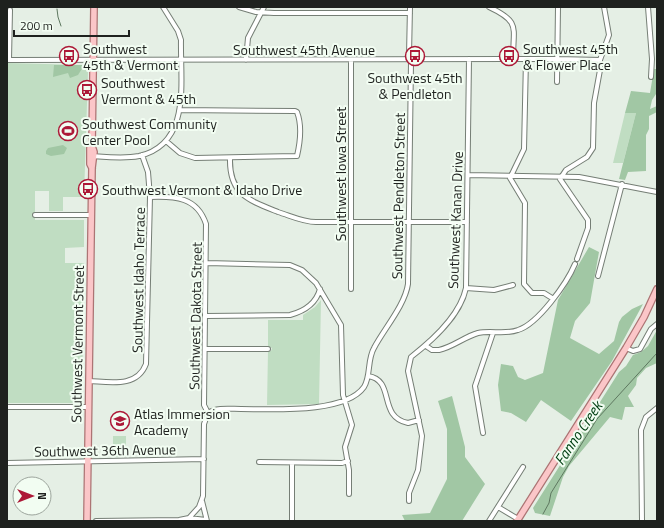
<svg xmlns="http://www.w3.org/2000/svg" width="664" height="528" font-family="'Titillium Web',sans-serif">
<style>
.green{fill:#c0ddc2}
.forest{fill:#a1c7a4}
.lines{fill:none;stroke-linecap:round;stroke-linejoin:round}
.stream{stroke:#5e7860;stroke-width:1}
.minor-casing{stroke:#757e75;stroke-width:6}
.major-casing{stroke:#ac7474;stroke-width:8}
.minor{stroke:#fff;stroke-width:4}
.major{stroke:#fbc6c8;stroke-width:5.5}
.labels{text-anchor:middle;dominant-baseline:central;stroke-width:4;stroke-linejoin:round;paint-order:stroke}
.poi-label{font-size:14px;fill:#1e211e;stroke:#f2fdf2;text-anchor:start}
.street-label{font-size:14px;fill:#1e211e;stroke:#f2fdf2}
.water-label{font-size:15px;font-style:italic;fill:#034013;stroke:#f2fdf2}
</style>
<rect width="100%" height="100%" fill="#e5efe5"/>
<path class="green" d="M7,63L83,65L88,72L84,197H63V211H49V191H35V220H84V247L65,248V263H84L82,403H7Z
M625,113H636L623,163H613Z
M321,300L319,404L267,405L268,351H271L272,348L268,347V320H303V315L315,307Z
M113,436H126V457H113Z"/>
<path class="forest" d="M54,65H82L83,67L78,75L70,78L68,73L53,77Z
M654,69H657L656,94L652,100L650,109L657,106V112L649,116V129L646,135V171L628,172L625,180L619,179L636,113H625L631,91L650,93Z
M63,145L67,148L64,154L51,156L46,154V151L48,148Z
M589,247L599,252L590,303L575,321L570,338L599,354L614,341L619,322L622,317L632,309L643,304L612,361L571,421L541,400L526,422L511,413L501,411L498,385L501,364L513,366L518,377L525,380L543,373L558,300Z
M657,330V363L646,368L637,378L636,385L628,396L634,407H625L622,420L610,417L569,466L563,477L550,516L535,513L533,508L619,372L626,366L633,355L641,352L648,346Z
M452,396L465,447V457L485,484L462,521H405L402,515L430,513L447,479V429L438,401Z"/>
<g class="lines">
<path class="stream" d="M57,9L58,17L61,26
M543,514L549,503L551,493L597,419L657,353"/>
<defs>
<path id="minor" d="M239,7L256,12L274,13H410
M489,7C521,22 513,27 513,59
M648,7L652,59L651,77
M526,59L524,149L510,178L525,203L524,284L532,293H544L552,298
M7,60L557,59L600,60
M9,60L10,10
M246,60L248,38L264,7
M351,60V289
M557,82L558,7
M166,141L180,153L195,158L297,156C300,143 302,125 297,112L295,111L180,110
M92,156C107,157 124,159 139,156C192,144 180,81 181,40L178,31L163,7
M230,158C229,194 248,200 278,212C291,216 303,222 316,222H467
M468,175L579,177L657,192
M150,197C175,196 197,197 206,224L204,405L208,413
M35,215H91
M577,259L588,228V220L560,179L566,170L587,157L593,148L594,103L600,70V60L609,35L604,7
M207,263L290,265L302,270L316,283L341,325L343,395L352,425L345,447L349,470V494
M598,276L622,184
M466,288L494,290L513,285
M206,316L290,315C305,311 316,304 320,289
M426,346L432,350H439C453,347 464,337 478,333C491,330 505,335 518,330C538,324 567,283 575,264
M626,348L633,351L640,349L651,329L657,324
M205,349H268
M368,376C396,380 377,417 408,423L419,420
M89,381C110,382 137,388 146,364L150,197L148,172L142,155
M7,407H88
M208,413C217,407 230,409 241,409C271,409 345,414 364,387C371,376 367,360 374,348C384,329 405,305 408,284L411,62L409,55L410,7
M483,433L475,386L493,333
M259,462L342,463L348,461
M7,463L204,459
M202,501L207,521
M409,501V493L418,470L422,436L408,371L411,357C433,340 460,316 466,288L469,59
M498,507L518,519
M189,518L199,507L203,496L204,424L208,413
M96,521L179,520L189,518L206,520
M292,521V463
M489,521L523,467
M642,521L641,430L646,417L657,408"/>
<path id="major" d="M92,168L90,164V148L92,146
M87,521L92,168L94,152L92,146L94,7
M517,521L626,348L644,317L657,289"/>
</defs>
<use href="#minor" class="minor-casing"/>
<use href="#major" class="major-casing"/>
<use href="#minor" class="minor"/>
<use href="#major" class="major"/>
</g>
<defs>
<symbol id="bus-ring" viewBox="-11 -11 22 22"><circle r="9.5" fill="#f2fdf2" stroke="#ad1837" stroke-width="1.5"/><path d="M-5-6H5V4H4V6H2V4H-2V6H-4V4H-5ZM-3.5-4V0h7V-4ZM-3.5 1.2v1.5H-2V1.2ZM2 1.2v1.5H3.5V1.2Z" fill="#ad1837"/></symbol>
<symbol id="stadium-ring" viewBox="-11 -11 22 22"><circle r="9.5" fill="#f2fdf2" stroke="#ad1837" stroke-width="1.5"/><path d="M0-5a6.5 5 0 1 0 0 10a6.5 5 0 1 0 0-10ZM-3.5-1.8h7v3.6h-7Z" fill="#ad1837"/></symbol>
<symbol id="school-ring" viewBox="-11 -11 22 22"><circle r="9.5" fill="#f2fdf2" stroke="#ad1837" stroke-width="1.5"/><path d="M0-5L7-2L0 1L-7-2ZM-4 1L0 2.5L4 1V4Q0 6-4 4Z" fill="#ad1837"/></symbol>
</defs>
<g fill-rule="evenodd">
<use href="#bus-ring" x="58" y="45" width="22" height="22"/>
<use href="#bus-ring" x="404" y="45" width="22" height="22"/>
<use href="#bus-ring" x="498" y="45" width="22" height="22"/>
<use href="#bus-ring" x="76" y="79" width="22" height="22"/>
<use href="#stadium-ring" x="57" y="120" width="22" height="22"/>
<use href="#bus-ring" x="77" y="178" width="22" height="22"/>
<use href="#school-ring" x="109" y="410" width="22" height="22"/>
</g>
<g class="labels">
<g class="poi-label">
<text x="83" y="48">Southwest<tspan x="83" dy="16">45th &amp; Vermont</tspan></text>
<text x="523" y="48">Southwest 45th<tspan x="523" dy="16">&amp; Flower Place</tspan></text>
<text x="415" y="77" text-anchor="middle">Southwest 45th<tspan x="415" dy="16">&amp; Pendleton</tspan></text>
<text x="101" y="82">Southwest<tspan x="101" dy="16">Vermont &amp; 45th</tspan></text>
<text x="82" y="123">Southwest Community<tspan x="82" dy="16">Center Pool</tspan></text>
<text x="102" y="189">Southwest Vermont &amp; Idaho Drive</text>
<text x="134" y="413">Atlas Immersion<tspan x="134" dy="16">Academy</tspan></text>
</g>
<g class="street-label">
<text x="304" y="49">Southwest 45th Avenue</text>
<text transform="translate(340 174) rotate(-90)">Southwest Iowa Street</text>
<text transform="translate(398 196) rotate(-89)">Southwest Pendleton Street</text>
<text transform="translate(455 220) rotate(-88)">Southwest Kanan Drive</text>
<text transform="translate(138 280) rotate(-89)">Southwest Idaho Terrace</text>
<text transform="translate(195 316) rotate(-89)">Southwest Dakota Street</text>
<text transform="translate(77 344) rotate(-89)">Southwest Vermont Street</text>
<text transform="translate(105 450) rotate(-1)">Southwest 36th Avenue</text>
</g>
<g class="water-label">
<text transform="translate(578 433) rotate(-56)">Fanno Creek</text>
</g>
</g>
<rect width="664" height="528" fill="none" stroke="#1e211e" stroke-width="16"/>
<g transform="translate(32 496) rotate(90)"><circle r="19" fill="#f2fdf2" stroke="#9da59d"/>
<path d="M0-3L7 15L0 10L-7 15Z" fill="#ad1837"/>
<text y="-6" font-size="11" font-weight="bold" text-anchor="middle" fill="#1e211e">N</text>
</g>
<path d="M14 30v6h115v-6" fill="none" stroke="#1e211e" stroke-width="2"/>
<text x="20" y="30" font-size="12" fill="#1e211e" stroke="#f2fdf2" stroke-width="3" paint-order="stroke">200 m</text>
</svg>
